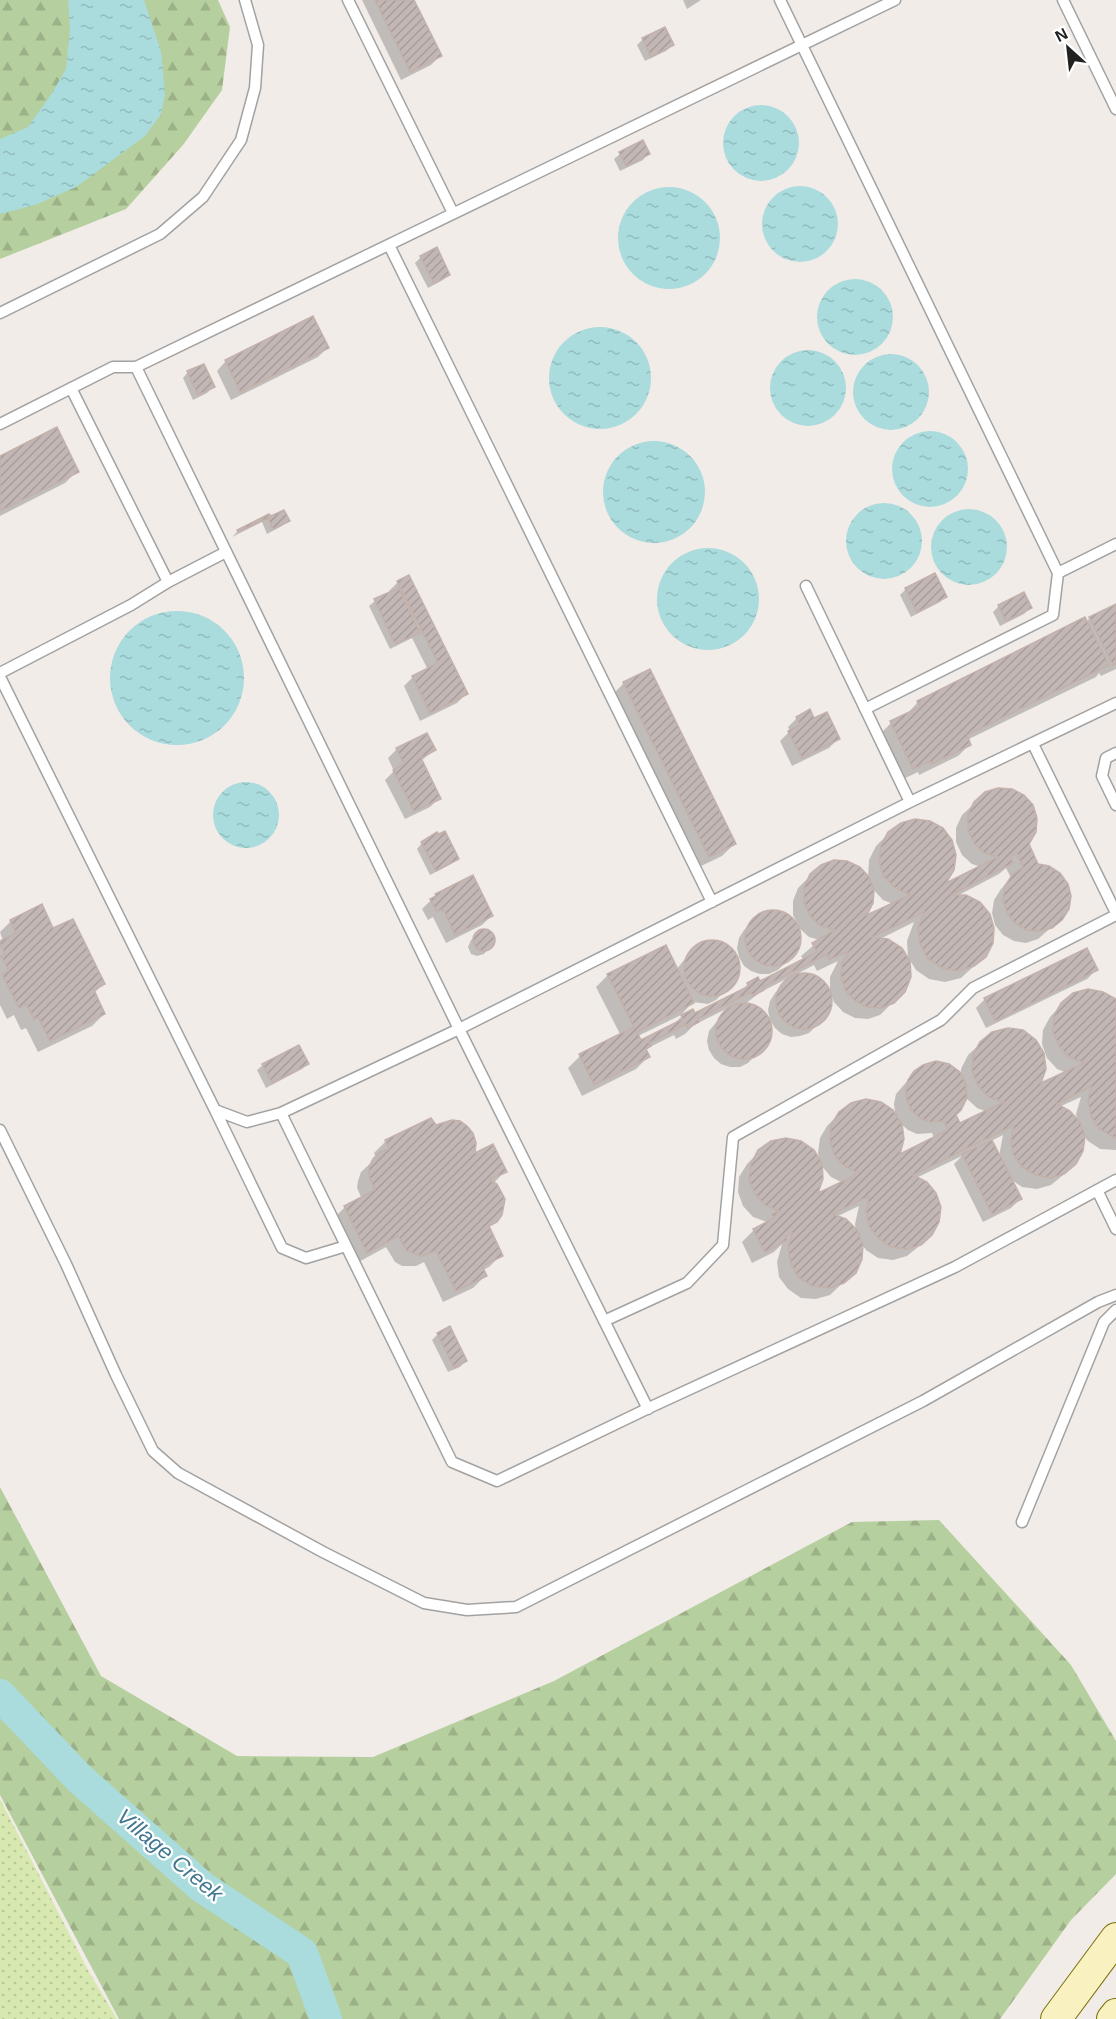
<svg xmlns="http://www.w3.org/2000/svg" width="1116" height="2019" font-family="Helvetica,sans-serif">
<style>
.grass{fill:url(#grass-dots)}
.forest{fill:url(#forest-firs)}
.water{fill:url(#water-ripples)}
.shadow{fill:#0003;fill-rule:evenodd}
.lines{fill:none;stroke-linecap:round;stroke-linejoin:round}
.river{stroke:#aadbdd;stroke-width:32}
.building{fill:url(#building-hatch);stroke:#c3b1aa;stroke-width:1.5}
.service-casing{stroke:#a2a2a2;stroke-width:13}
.secondary-casing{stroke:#797008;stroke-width:32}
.service{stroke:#fff;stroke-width:10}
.secondary{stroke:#f9f1bf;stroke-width:30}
.labels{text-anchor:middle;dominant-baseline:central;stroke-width:4.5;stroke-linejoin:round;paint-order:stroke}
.water-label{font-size:22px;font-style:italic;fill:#427790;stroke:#fff}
</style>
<defs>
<pattern id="grass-dots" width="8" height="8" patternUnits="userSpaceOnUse" patternTransform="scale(1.5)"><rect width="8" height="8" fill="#d7e9b0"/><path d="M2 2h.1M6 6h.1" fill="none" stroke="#b8c897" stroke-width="1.8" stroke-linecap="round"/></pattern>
<pattern id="forest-firs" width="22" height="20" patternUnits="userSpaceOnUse" patternTransform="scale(1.5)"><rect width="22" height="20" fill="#b6cf9e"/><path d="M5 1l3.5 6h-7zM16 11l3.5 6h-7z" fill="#9cb188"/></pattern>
<pattern id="water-ripples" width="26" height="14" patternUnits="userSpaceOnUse" patternTransform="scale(1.5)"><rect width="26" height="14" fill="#aadbdd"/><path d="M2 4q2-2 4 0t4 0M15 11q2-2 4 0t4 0" fill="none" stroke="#92bcbd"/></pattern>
<pattern id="building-hatch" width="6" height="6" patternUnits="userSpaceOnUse" patternTransform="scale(1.5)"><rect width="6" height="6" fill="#c2b7b4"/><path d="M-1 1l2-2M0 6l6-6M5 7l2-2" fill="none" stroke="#a69d9a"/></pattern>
</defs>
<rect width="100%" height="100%" fill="#f1ece8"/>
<path class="grass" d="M0,1799L88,1970L117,2019H0Z"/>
<path class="forest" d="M0,0H218L230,27L222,90L183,145L126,209L0,259Z
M0,1487L101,1676L237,1756L373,1757L554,1681L852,1522L939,1520L1071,1665L1116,1741V1874L1071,1920L1000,2019H119L0,1795Z"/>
<path class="water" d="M68,0H144L161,51L165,94L161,114L145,136L76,187L35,205L0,214V139L28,127L52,93L66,69L70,30Z
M723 143a38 38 0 1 1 76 0a38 38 0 1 1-76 0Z
M762 224a38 38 0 1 1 76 0a38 38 0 1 1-76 0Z
M618 238a51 51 0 1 1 102 0a51 51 0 1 1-102 0Z
M817 317a38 38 0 1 1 76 0a38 38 0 1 1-76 0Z
M549 378a51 51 0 1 1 102 0a51 51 0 1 1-102 0Z
M770 388a38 38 0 1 1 76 0a38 38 0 1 1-76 0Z
M853 392a38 38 0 1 1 76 0a38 38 0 1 1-76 0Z
M892 469a38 38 0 1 1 76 0a38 38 0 1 1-76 0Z
M603 492a51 51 0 1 1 102 0a51 51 0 1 1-102 0Z
M846 541a38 38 0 1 1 76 0a38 38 0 1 1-76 0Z
M931 547a38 38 0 1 1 76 0a38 38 0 1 1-76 0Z
M657 599a51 51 0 1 1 102 0a51 51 0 1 1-102 0Z
M110 678a67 67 0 1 1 134 0a67 67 0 1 1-134 0Z
M213 815a33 33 0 1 1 66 0a33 33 0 1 1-66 0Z"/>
<path class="shadow" d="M362,0H412L440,56L431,65L401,80Z
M683,0H701L687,9Z
M664,29L672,45L666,51L645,61L637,45L643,39Z
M643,142L648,154L643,160L620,171L614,159L620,154Z
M421,257L448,275L443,280L428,288L415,263Z
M313,318L327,348L318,357L231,400L217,371L225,362Z
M188,372L213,387L207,393L193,400L183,378Z
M0,458L77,471L65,483L0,516Z
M269,516L288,521L282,526L267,534L262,522L232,537L238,531Z
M398,582L466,694L457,703L420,721L404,686L412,678L428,670L412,638L390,649L369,606L375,601L390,594L389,591Z
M906,589L945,597L940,602L911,617L900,595Z
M999,606L1030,608L1024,614L1000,626L993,612Z
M1116,606V669L1101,676L1099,673L1096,677L967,740L970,744L958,756L919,775L918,772L901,780L879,735L891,723L906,715L918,702L1085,619L1086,622L1090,618Z
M624,683L734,844L722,856L697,868L612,695Z
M797,718L813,720L838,739L829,748L792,766L780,741L790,731L788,727Z
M397,749L434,750L421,761L439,798L430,807L405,819L385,780L394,771L388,758Z
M975,803L1028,844L1061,919L1038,939L1026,943L1014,941L1003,935L995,925L992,913L994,900L1001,889L1011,878L1006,868L999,874L957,896L985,956L961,978L945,982L929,979L916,970L908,957L907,941L914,922L878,940L904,991L880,1015L868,1019L855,1018L843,1012L834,1002L831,994V1004L827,1015L809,1033L800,1036L791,1037L782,1034L775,1028L770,1020L768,1010L770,1001L775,993L788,978L759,993L744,1005L754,1007L763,1013L769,1023L770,1035L766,1045L748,1063L740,1067H730L721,1064L714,1058L709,1050L707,1041L709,1031L728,1008L694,1025L685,1034L676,1039L674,1035L646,1049L648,1057L636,1069L582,1096L568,1068L580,1056L621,1036L596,987L608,975L676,970L692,950L700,945L711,942L722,944L731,950L737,960L738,971L734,982L716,1000L708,1004L693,1002L681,1015L638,1036L640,1042L673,1025L682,1016L694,1015L739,993L748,984L758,979L759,983L804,961L801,956L820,940L809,937L798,927L800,941L796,952L778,970L769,974H760L751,971L744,966L739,957L737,948L739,938L744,930L761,915L772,912L784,914L797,923L793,915V901L798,888L811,875L868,878L869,860L876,846L889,833L942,886L981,867L972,864L962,855L956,842V828L962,815ZM872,888L883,900L893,904L864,919ZM838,961L830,977V992L824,983L815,976L795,975L814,965L817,971Z
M438,836L457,859L451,864L430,875L417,849L422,843Z
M436,895L491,916L482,925L446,943L433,917L428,920L422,909Z
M11,921L53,930L103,984L94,993L104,1014L92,1026L38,1052L26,1028L21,1030L14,1015L7,1019L0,1005V943L3,941L0,932Z
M484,931L491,934L494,942L484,954L477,956L471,954L468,947L471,940Z
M1096,970L1087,979L986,1028L976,1008L985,999Z
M1116,1002V1150L1100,1149L1088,1141L1083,1135L1075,1164L1062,1176L1051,1185L1037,1189L1022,1187L1010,1179L1020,1199L1011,1208L983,1222L954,1164L962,1156L916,1178L931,1235L918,1247L907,1256L893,1260L878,1258L866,1250L861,1243L854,1272L830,1295L816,1299L801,1298L788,1289L779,1277L777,1262L782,1244L774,1252L752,1263L742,1242L754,1230L767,1222L753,1217L743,1206L738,1192L739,1177L747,1164L759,1152L821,1163L818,1153L820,1138L827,1126L840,1113L896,1118L894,1104L896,1094L915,1072L961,1075V1069L968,1055L981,1043L1038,1086L1067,1073L1057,1069L1047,1058L1042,1044L1043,1030L1050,1017L1062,1004ZM965,1097L977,1108L987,1112L959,1125L954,1115ZM1081,1097L1076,1114L1078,1121L1059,1107ZM900,1123L908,1130L917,1134L932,1133L934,1138L897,1157ZM1003,1135L999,1156L991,1141ZM820,1164L831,1177L843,1183L815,1196ZM859,1206L855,1224L856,1231L836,1217Z
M307,1064L302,1069L266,1088L257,1070L263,1065Z
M435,1127L473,1155L505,1171L493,1184L495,1221L488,1228L501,1255L489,1267L483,1270L485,1276L473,1288L443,1302L424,1262L416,1266H402L395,1262L386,1247L355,1264L333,1219L345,1207L362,1199L357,1188L358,1181L361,1172L376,1158L374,1153L386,1141Z
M438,1334L465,1361L460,1367L448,1372L432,1340Z"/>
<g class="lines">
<path class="river" d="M0,1695L80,1779L202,1887L302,1953L326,2019"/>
</g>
<path class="building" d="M375,0H414L442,56L410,72Z
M665,27L674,45L651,57L642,38Z
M643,140L650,154L626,166L619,152Z
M437,247L450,275L434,283L420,256Z
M313,316L329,348L240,392L225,360Z
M204,364L215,387L198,395L187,371Z
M57,427L79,472L0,511V456Z
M284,510L290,521L273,529L268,518L238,532L237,530L269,514L271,516Z
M935,573L947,597L917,612L905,588Z
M409,575L468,694L430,713L412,676L438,663L397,581Z
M399,588L420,633L395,644L374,599Z
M1024,592L1032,608L1006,621L998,605Z
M1116,604V664L1113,665L1089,617Z
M1085,617L1109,665L967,735L971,745L931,764L930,761L913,769L890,721L920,707L917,701Z
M650,669L736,844L709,857L623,682Z
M810,709L814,718L827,712L840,739L802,758L788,731L800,725L796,717Z
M427,733L436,750L421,758L441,799L414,811L393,770L404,764L396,748Z
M998,788L1012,789L1024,795L1033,805L1037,818L1036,832L1029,844L1038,864L1049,866L1060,873L1068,884L1071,896L1069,909L1062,920L1052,928L1039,931L1026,930L1015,923L1007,913L1003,900L1005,886L1012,875L1023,867L1017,854L1010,856L1013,863L951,895H966L980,902L990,914L994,928L993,943L986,957L974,966L958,971L942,968L928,959L920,944L918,928L924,912L872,937L888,939L902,948L910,961L911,977L905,992L894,1003L881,1008L867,1007L855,1001L845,990L841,977L842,964L848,951L829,960L827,954L763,987L764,990L753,996L751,992L698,1019L699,1022L688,1028L686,1024L649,1043L651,1046L646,1049L650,1057L594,1085L579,1054L634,1027L607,974L666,945L694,1003L637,1032L641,1040L683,1019L681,1015L693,1009L695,1013L749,986L747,983L758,977L760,981L817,952L812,943L835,930L821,926L810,916L804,902V888L810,874L821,865L834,860L847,861L860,867L869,877L874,889L873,903L867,915L910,895L895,888L884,877L879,862L881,846L888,832L901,823L915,819L930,821L943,828L952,840L956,855L954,870L946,883L998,857L984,853L974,843L968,829V815L974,802L985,792Z
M445,831L459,859L436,871L421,842L437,832L439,834Z
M473,875L493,916L455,935L443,909L437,912L430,899L436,896L435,894Z
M42,904L53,928L73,919L105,984L94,990L105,1014L50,1041L38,1017L34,1019L26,1004L19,1008L2,974L9,971L1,956L5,954L0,944V941L16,933L10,920Z
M745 938a28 28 0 1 1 56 0a28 28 0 1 1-56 0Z
M473 940a11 11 0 1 1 22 0a11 11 0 1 1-22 0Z
M684 968a28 28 0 1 1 56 0a28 28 0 1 1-56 0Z
M1087,948L1098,970L995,1021L984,998Z
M776 1001a28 28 0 1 1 56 0a28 28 0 1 1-56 0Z
M1088,989L1103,992L1116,999V1138L1099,1129L1091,1116L1088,1101L1091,1086L1057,1104L1070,1111L1080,1122L1085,1136L1083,1151L1076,1164L1064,1174L1050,1178L1035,1175L1022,1167L1013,1154L1011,1140L1014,1125L913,1175L927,1182L936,1193L941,1207L939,1222L932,1235L921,1245L906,1249L891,1247L878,1238L869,1226L866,1211L869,1196L832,1214L846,1219L857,1230L863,1244L862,1259L856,1273L844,1283L829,1288L813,1286L799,1278L791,1264L788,1249L792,1233L786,1236L787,1240L765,1252L753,1229L774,1218L772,1214L779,1211L765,1205L755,1194L749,1179L751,1164L758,1150L771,1141L786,1138L801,1141L814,1150L822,1163L823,1179L818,1193L852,1177L856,1172L843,1165L834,1154L830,1140L831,1125L839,1112L851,1103L866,1099L881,1102L893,1110L902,1124L904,1139L900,1154L948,1130L944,1121L930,1122L920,1118L912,1111L907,1102L906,1091L908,1080L914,1071L923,1065L936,1061L949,1064L960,1072L966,1084L967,1098L961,1110L956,1115L960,1123L1004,1102L989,1097L978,1086L972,1071L973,1055L980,1042L992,1032L1008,1028L1023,1030L1036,1040L1044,1053L1046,1069L1041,1083L1084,1063L1069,1057L1059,1046L1053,1032L1054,1016L1061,1003L1073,993Z
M716 1031a28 28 0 1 1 56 0a28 28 0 1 1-56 0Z
M299,1045L309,1064L272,1083L262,1064Z
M431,1118L436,1125L452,1120L460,1121L467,1126L473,1133L476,1143L475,1153L493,1144L507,1172L489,1180L497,1184L505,1199L502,1215L497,1222L489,1226L503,1256L482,1266L487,1276L456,1291L436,1251L422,1256L415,1254L407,1251L398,1236L367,1253L344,1206L375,1190L369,1176V1167L373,1159L380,1152L389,1149L385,1140Z
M992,1140L1022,1199L992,1214L962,1154Z
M450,1326L467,1361L454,1368L437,1333Z"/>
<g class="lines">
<defs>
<path id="service" d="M348,0L453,213
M780,0L1058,573L1116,544
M1063,0L1116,109
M389,245L712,902
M0,313L160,234L203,197L241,140L255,88L258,45L245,0
M0,424L113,367H136
M168,582L226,552
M806,586L910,802
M0,673L131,605L168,582L71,388
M0,677L215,1110L247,1122L281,1113
M1116,703L910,802L459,1029L281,1113L452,1462L497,1481L653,1406L955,1267L1116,1180
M865,709L1053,615L1058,573
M1033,744L1116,913
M1116,753L1106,758L1102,776L1116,805
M215,1110L282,1248L306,1258L346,1246
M0,1130L66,1264L116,1375L153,1451L178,1473L323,1552L424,1603L467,1610L516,1607L923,1401L1098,1302L1116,1295
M1097,1190L1116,1229
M604,1321L687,1283L723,1245L733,1137L941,1020L973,988L1116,915
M648,1409L459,1029L136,367L895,0
M1022,1522L1104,1322L1116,1310"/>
<path id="secondary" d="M1056,2019L1116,1938
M1112,2019L1116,2014"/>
</defs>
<use href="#service" class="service-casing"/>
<use href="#secondary" class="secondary-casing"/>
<use href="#service" class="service"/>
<use href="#secondary" class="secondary"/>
</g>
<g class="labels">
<g class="water-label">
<text transform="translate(170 1855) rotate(40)">Village Creek</text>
</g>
</g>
<g transform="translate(1068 48) rotate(333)" stroke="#ffffff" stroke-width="4.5" paint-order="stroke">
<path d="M0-4.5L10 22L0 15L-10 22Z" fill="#212121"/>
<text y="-9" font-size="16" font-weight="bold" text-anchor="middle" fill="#212121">N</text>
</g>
</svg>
